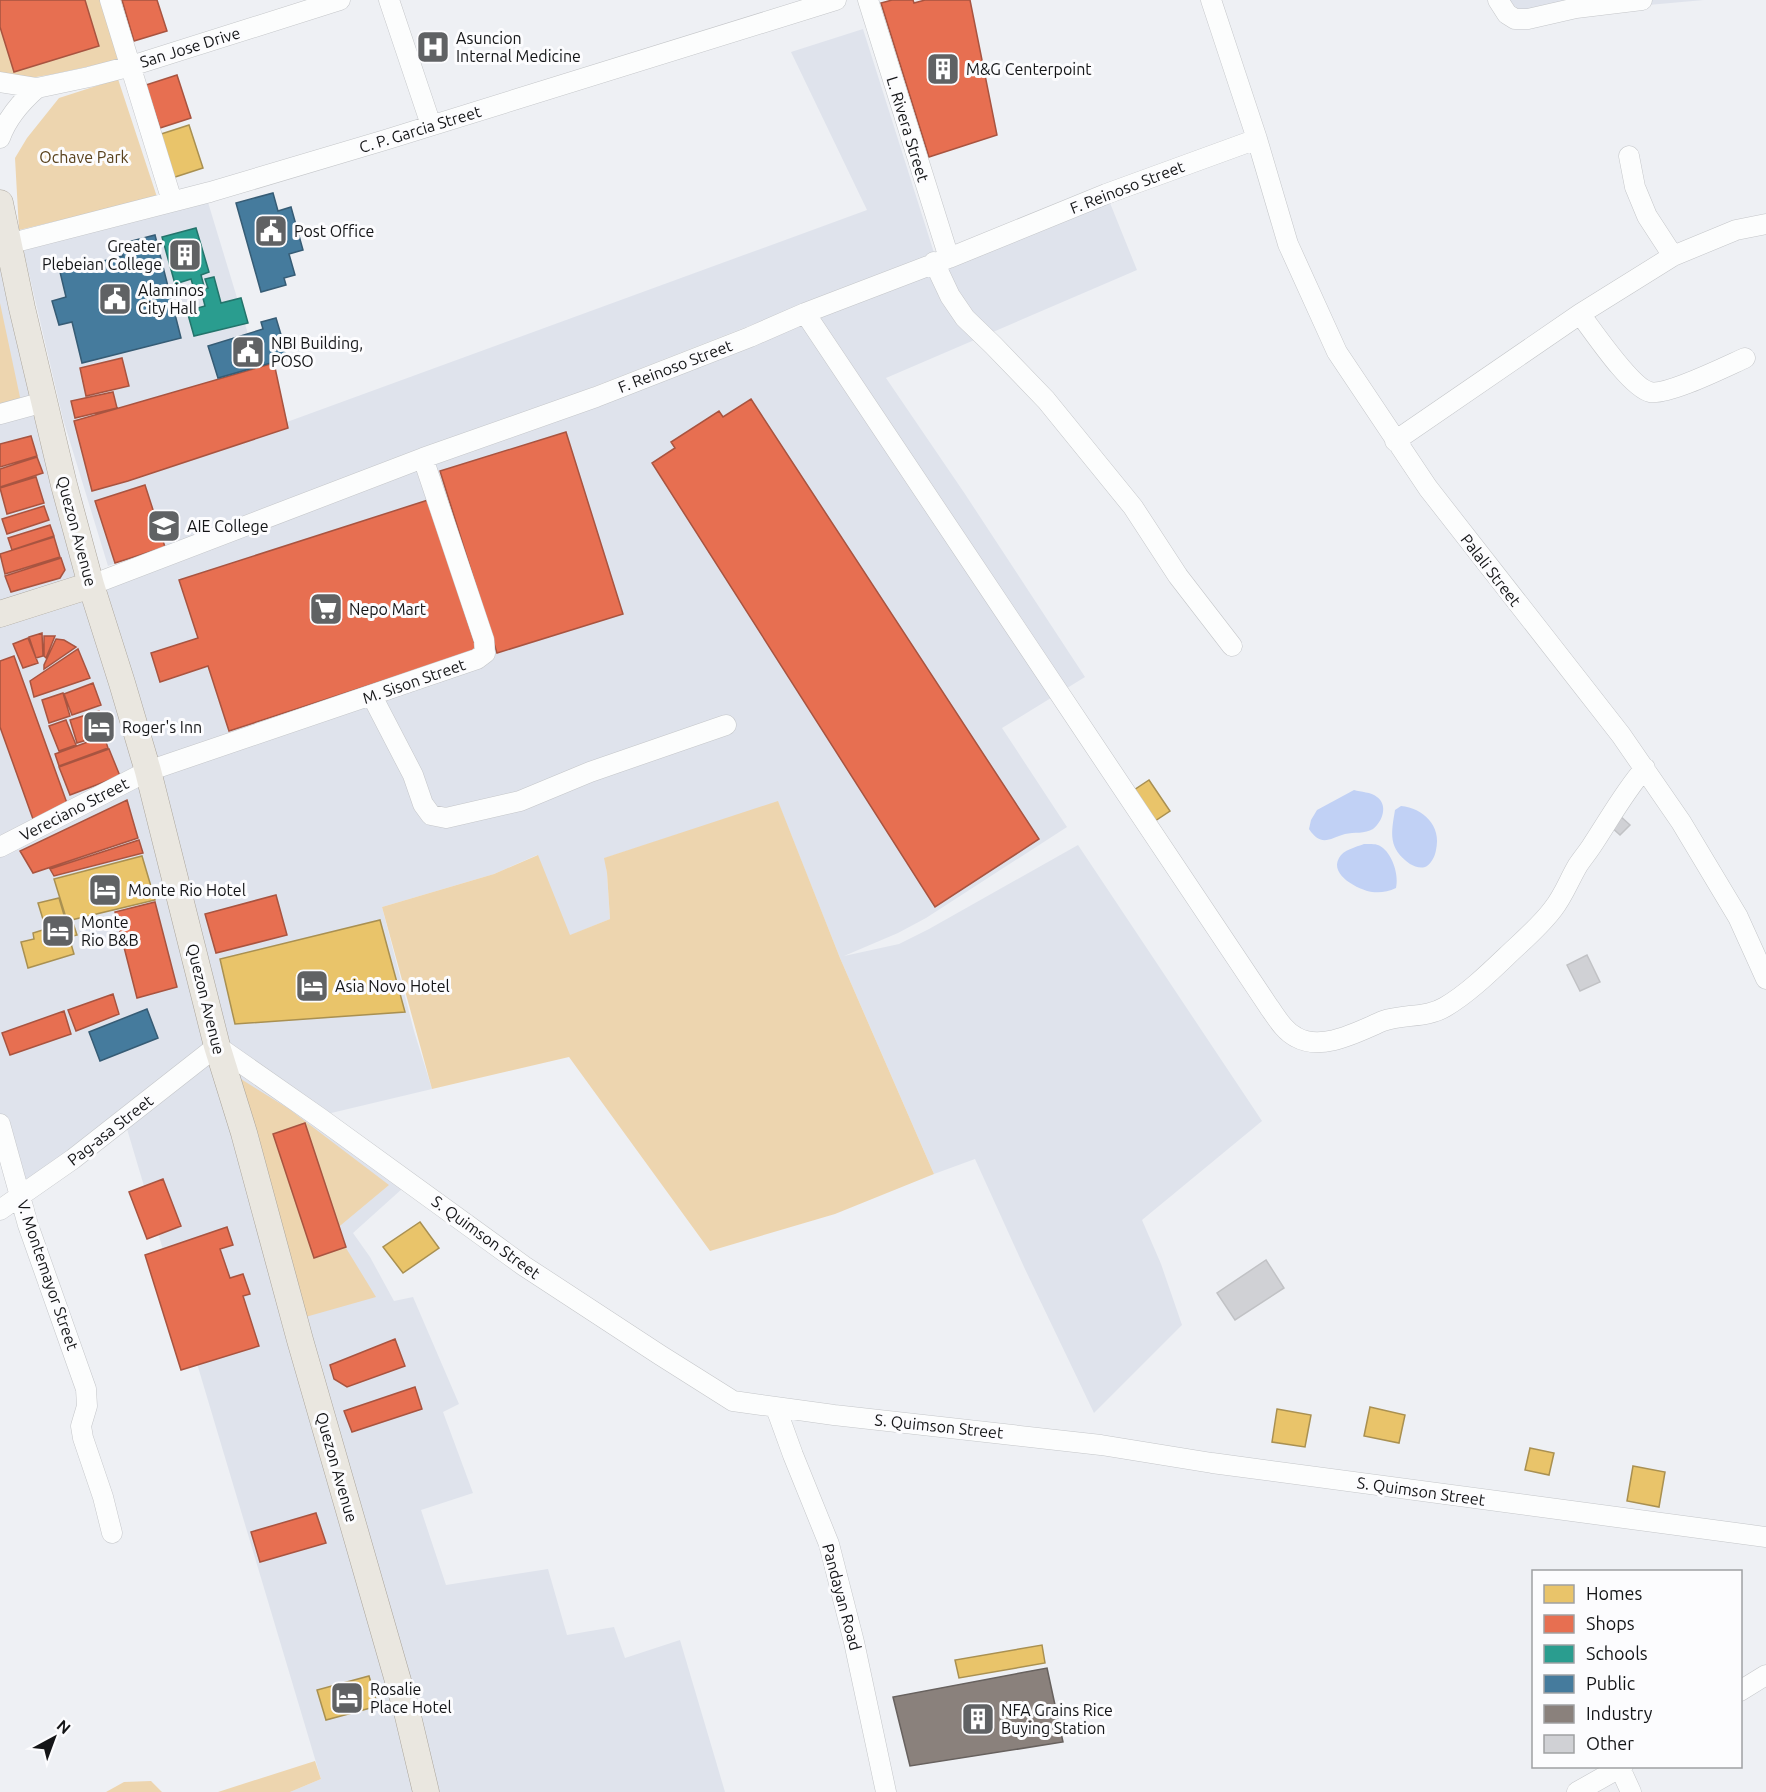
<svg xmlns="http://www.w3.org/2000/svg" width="1766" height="1792" font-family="Ubuntu,sans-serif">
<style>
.built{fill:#dfe3ec}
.green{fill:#edd5af}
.water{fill:#c1d1f5}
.homes{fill:#e9c46a;stroke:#a99051;stroke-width:1.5}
.shops{fill:#e76f51;stroke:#a85440;stroke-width:1.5}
.schools{fill:#2a9d8f;stroke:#23746b;stroke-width:1.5}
.public{fill:#457b9d;stroke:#365c75;stroke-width:1.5}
.industry{fill:#8a817c;stroke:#67615e;stroke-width:1.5}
.building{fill:#d0d1d5;stroke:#c1c2c5;stroke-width:1.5}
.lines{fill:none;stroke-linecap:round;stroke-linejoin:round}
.minor-casing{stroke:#c4c6c9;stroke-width:21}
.major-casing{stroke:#aaa49a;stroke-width:27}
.minor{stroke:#fcfdfd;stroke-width:20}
.major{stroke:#eae7e0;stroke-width:26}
.labels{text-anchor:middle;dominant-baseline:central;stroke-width:6;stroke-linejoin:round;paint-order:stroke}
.poi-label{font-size:16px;fill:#141517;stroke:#fcfcfe;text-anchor:start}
.street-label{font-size:16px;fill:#141517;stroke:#fcfcfe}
.park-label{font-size:16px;fill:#58411c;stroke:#fcfcfe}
</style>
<rect width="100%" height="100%" fill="#eef0f4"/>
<path class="built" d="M1493,0H1704L1626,7L1539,20Z
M863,29L935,256L741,329L419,455L108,566L63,419L23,248L207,199L276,426L867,210L791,52Z
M1110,203L1137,270L886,378L965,494L1085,677L1002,728L1067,827L926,918L898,933L844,956L899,944L929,929L1078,845L1262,1121L1142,1220L1161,1264L1182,1325L1094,1413L1024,1267L975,1159L934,1174L840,958L778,802L605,858L607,873L610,919L569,936L537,855L494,874L382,907L414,1031L432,1089L327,1114L413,1179L353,1233L370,1257L394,1301L413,1297L459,1404L443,1412L473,1493L421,1510L446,1585L548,1569L567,1635L614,1627L625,1658L680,1640L725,1792H290L321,1779L124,1119L20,1196L0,1124V246L91,585L962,262Z"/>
<path class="green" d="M0,0H100L118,60L54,74L24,79L0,77Z
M118,79L157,197L19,230L15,158L27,138L59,98Z
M0,303L24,416L0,423Z
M778,801L840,958L934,1174L835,1214L710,1251L569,1057L432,1089L382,907L494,874L538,855L570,935L610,919L607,873L604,858Z
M233,1074L289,1109L389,1185L335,1230L376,1297L302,1318Z
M315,1761L321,1779L290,1792H218Z
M151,1781L162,1792H106L124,1782Z"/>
<path class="water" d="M1354,790C1361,792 1371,792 1377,797C1388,805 1383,821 1373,829C1365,834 1354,832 1345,834C1329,839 1321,847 1309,829L1311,820L1317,810Z
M1401,806C1423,808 1442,826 1436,850C1435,856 1432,862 1427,866C1422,869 1415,867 1410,864C1388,848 1391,834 1395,810Z
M1364,844C1371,844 1378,843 1383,848C1393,856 1399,876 1396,888C1388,892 1380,893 1372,892C1359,890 1329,875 1339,858C1343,850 1356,847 1364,844Z"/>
<path class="homes" d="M189,125L203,168L172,178L158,135Z
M1149,780L1170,811L1149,825L1128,794Z
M142,856L155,900L67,921L54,879Z
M59,898L67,925L73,923L77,935L69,937L74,954L28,968L21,942L34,939L33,933L46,929L38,903Z
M380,920L405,1012L235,1024L220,959Z
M420,1222L439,1248L403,1273L383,1247Z
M1370,1407L1405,1415L1399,1443L1364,1436Z
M1277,1409L1311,1415L1305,1447L1272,1442Z
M1530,1448L1554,1453L1549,1475L1525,1470Z
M1633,1466L1665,1472L1659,1507L1627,1501Z
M1042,1645L1045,1663L959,1678L955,1660Z
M369,1676L378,1706L326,1720L317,1690Z"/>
<path class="shops" d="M0,0H85L99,46L14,72L0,27Z
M122,0H157L167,31L134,41Z
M892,0H913L914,3L925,0H970L997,135L929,157L881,3Z
M177,75L191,118L160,128L146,85Z
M122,358L129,386L86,396L80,368Z
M274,363L288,428L128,481L92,491L74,421Z
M113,392L117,408L75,418L71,401Z
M751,399L1039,839L935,907L652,463L675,448L671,442L719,411L723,417Z
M566,432L623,614L497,653L440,471Z
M31,436L37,456L0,467V444Z
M37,457L43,473L0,487V469Z
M36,477L44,503L7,514L0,488Z
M145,485L165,547L115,563L95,501Z
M428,500L477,650L229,731L208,666L160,682L151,653L198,638L179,580Z
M44,506L49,520L7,534L2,519Z
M50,525L54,536L12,550L8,538Z
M54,537L60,557L5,574L0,554Z
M61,558L65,570L60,578L11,592L5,576Z
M42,633L43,656L36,658L29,637Z
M44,636H55L46,658L44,656Z
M28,638L38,663L23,668L13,644Z
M56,639L64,640L76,647L44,669V665Z
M78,649L90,678L34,697L30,681Z
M14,656L68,806L33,819L0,727V661Z
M93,683L101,705L72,715L64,694Z
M63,693L70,716L49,723L42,700Z
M99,711L107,734L77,743L70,720Z
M66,720L76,745L59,751L49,726Z
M104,736L108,748L59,766L55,754Z
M109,749L120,776L70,795L59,767Z
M127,800L138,838L33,873L20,851Z
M139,840L143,853L54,876L50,869Z
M276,895L287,935L216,953L205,914Z
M155,902L177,987L137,998L115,912Z
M113,994L119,1014L76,1031L68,1010Z
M64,1011L71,1034L10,1055L2,1033Z
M305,1123L346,1247L314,1258L273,1134Z
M163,1179L181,1226L147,1239L129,1192Z
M227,1227L233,1245L220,1249L230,1278L243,1274L250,1294L243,1296L259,1346L181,1370L145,1255Z
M395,1339L405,1366L347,1387L334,1379L330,1365Z
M415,1387L422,1409L352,1432L344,1411Z
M316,1513L326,1543L260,1562L251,1532Z"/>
<path class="schools" d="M196,228L209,272L201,275L204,286L194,289L191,279L175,284L162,237Z
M214,277L221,303L241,298L248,323L194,336L187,311L205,306L201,290L208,288L205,279Z"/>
<path class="public" d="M273,193L278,211L291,207L303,250L289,254L295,275L284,278L286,285L261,292L236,203Z
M155,235L181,338L82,363L72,322L59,325L52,301L66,297L60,272L123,256L120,244Z
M276,318L288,358L218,378L208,346L263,329L261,322Z
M147,1009L158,1038L100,1061L89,1032Z"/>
<path class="industry" d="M1047,1668L1063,1742L910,1766L893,1697Z"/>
<path class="building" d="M1619,815L1630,825L1620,835L1609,825Z
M1587,955L1600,982L1580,991L1567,965Z
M1266,1260L1284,1288L1235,1320L1217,1293Z"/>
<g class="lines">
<defs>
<path id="minor" d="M110,0L172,201
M389,0L431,125
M868,0L949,258
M1211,0L1257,139L1288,244L1337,352L1428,488L1621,735L1681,822L1738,917L1766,979
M1498,0L1507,14L1515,19H1528L1576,8L1642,0
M0,82L37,88L89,77L131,66L340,0
M0,138C7,118 21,102 37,88
M1629,156L1635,187L1647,216L1673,256
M0,246L210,192L385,140L836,0
M934,262L950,296L965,318L993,345L1046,400L1133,507L1178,576L1232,646
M805,313L1269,1007C1277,1018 1284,1031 1296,1037C1322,1052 1359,1031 1383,1021C1403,1014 1427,1018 1445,1007C1469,993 1492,970 1512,951C1526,938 1541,925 1553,909C1564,895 1569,880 1578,865C1582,859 1587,853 1591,847C1609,820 1624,792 1645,768
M1580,314C1593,331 1631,388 1650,392C1667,396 1727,366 1745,358
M0,414L44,402
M1395,441L1580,314L1673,256L1736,230L1766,224
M91,585L423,458L596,397L750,337L805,313L949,258L1106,194L1257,139
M372,696L413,775L423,804L431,815L446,818L520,801L590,772L726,725
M0,847L148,771L477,659L485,653L484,640L423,458
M0,1124L28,1225L86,1389L87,1406L81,1426L83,1438L103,1497L112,1533
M0,1210L73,1159L217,1046L320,1118L524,1266L660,1355L733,1401L834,1415L1101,1445L1212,1463L1766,1537
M776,1408L793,1455L829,1544L854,1642L886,1792
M1740,1691L1766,1675
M1620,1768L1631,1792
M1577,1792L1623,1766"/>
<path id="major" d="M0,203L22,308L64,485L91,585L122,683L148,771L217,1046L244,1133L300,1340L407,1712L426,1792
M0,614L91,585"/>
</defs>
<use href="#minor" class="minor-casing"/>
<use href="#major" class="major-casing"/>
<use href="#minor" class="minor"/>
<use href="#major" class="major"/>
</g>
<defs>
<symbol id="hospital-square" viewBox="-11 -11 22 22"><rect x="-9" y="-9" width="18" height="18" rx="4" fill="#606264" stroke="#fcfcfe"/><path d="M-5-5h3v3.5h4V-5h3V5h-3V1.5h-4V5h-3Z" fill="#fff"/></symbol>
<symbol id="building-square" viewBox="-11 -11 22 22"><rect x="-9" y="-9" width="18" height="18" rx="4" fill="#606264" stroke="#fcfcfe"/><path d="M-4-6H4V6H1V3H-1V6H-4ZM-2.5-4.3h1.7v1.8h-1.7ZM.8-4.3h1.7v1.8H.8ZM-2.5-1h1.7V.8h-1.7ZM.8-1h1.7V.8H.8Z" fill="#fff"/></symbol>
<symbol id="civic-square" viewBox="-11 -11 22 22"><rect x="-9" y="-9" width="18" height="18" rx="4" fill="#606264" stroke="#fcfcfe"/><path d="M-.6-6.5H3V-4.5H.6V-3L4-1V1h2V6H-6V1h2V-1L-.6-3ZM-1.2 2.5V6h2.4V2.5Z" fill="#fff"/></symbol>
<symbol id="university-square" viewBox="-11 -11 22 22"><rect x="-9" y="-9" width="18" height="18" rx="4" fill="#606264" stroke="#fcfcfe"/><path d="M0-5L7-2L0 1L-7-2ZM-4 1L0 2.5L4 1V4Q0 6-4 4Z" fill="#fff"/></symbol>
<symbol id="supermarket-square" viewBox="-11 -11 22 22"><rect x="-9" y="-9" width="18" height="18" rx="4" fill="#606264" stroke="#fcfcfe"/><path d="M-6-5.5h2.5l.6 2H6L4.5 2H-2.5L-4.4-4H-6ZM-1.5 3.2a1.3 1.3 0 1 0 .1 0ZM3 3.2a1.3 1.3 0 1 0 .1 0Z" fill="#fff"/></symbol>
<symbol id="hotel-square" viewBox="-11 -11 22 22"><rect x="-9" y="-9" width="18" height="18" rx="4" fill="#606264" stroke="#fcfcfe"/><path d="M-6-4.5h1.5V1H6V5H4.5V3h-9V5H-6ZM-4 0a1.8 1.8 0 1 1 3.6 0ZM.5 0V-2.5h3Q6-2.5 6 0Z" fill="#fff"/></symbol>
</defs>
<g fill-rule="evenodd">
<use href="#hospital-square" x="414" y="28" width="38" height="38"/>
<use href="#building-square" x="924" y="50" width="38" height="38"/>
<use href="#civic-square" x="252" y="212" width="38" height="38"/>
<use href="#building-square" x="166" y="236" width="38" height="38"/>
<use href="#civic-square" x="96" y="280" width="38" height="38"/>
<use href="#civic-square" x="229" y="333" width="38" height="38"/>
<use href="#university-square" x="145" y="507" width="38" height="38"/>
<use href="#supermarket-square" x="307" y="590" width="38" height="38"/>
<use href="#hotel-square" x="80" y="708" width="38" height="38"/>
<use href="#hotel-square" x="86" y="871" width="38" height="38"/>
<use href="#hotel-square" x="39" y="912" width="38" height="38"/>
<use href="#hotel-square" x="293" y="967" width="38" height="38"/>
<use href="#hotel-square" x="328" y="1679" width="38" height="38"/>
<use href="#building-square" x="959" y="1700" width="38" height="38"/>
</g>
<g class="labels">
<g class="poi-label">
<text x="456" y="38">Asuncion<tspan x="456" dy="18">Internal Medicine</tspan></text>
<text x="966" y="69">M&amp;G Centerpoint</text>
<text x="294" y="231">Post Office</text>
<text x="162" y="246" text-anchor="end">Greater<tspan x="162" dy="18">Plebeian College</tspan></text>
<text x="138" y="290">Alaminos<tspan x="138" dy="18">City Hall</tspan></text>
<text x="271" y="343">NBI Building,<tspan x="271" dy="18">POSO</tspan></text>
<text x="187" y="526">AIE College</text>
<text x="349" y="609">Nepo Mart</text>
<text x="122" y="727">Roger's Inn</text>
<text x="128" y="890">Monte Rio Hotel</text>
<text x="81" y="922">Monte<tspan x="81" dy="18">Rio B&amp;B</tspan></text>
<text x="335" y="986">Asia Novo Hotel</text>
<text x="370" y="1689">Rosalie<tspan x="370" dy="18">Place Hotel</tspan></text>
<text x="1001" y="1710">NFA Grains Rice<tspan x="1001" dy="18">Buying Station</tspan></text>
</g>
<g class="street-label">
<text transform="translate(190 47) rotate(-17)">San Jose Drive</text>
<text transform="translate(420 129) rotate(-17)">C. P. Garcia Street</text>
<text transform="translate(908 129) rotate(73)">L. Rivera Street</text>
<text transform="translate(1127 187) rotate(-21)">F. Reinoso Street</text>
<text transform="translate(675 366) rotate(-21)">F. Reinoso Street</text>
<text transform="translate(77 531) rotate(75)">Quezon Avenue</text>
<text transform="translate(1491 570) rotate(52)">Palali Street</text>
<text transform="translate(414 681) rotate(-19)">M. Sison Street</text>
<text transform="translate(74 809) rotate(-27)">Vereciano Street</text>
<text transform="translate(206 999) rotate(76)">Quezon Avenue</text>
<text transform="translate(110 1130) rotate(-38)">Pag-asa Street</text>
<text transform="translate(486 1237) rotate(36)">S. Quimson Street</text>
<text transform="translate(48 1275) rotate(71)">V. Montemayor Street</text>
<text transform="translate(939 1426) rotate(6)">S. Quimson Street</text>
<text transform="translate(337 1467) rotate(74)">Quezon Avenue</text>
<text transform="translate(1421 1491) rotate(8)">S. Quimson Street</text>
<text transform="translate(842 1597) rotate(75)">Pandayan Road</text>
</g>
<g class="park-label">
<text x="84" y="157">Ochave Park</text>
</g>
</g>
<rect x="1532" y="1570" width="210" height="198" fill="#fcfcfe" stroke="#9fa0a2" stroke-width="1.5"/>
<rect x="1544" y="1585" width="30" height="18" fill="#e9c46a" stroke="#9fa0a2" stroke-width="1.5"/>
<text x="1586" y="1600" font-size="18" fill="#141517">Homes</text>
<rect x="1544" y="1615" width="30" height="18" fill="#e76f51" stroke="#9fa0a2" stroke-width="1.5"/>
<text x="1586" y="1630" font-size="18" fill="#141517">Shops</text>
<rect x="1544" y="1645" width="30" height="18" fill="#2a9d8f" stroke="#9fa0a2" stroke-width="1.5"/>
<text x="1586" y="1660" font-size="18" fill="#141517">Schools</text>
<rect x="1544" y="1675" width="30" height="18" fill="#457b9d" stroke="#9fa0a2" stroke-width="1.5"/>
<text x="1586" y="1690" font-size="18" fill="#141517">Public</text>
<rect x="1544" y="1705" width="30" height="18" fill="#8a817c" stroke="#9fa0a2" stroke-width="1.5"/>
<text x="1586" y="1720" font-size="18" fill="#141517">Industry</text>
<rect x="1544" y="1735" width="30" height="18" fill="#d0d1d5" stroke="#9fa0a2" stroke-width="1.5"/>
<text x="1586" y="1750" font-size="18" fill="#141517">Other</text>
<g transform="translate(54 1738) rotate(41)" stroke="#fcfcfe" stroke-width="4.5" paint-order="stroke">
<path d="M0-4.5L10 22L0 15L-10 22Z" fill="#141517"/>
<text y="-9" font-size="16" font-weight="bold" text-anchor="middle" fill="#141517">N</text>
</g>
</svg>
